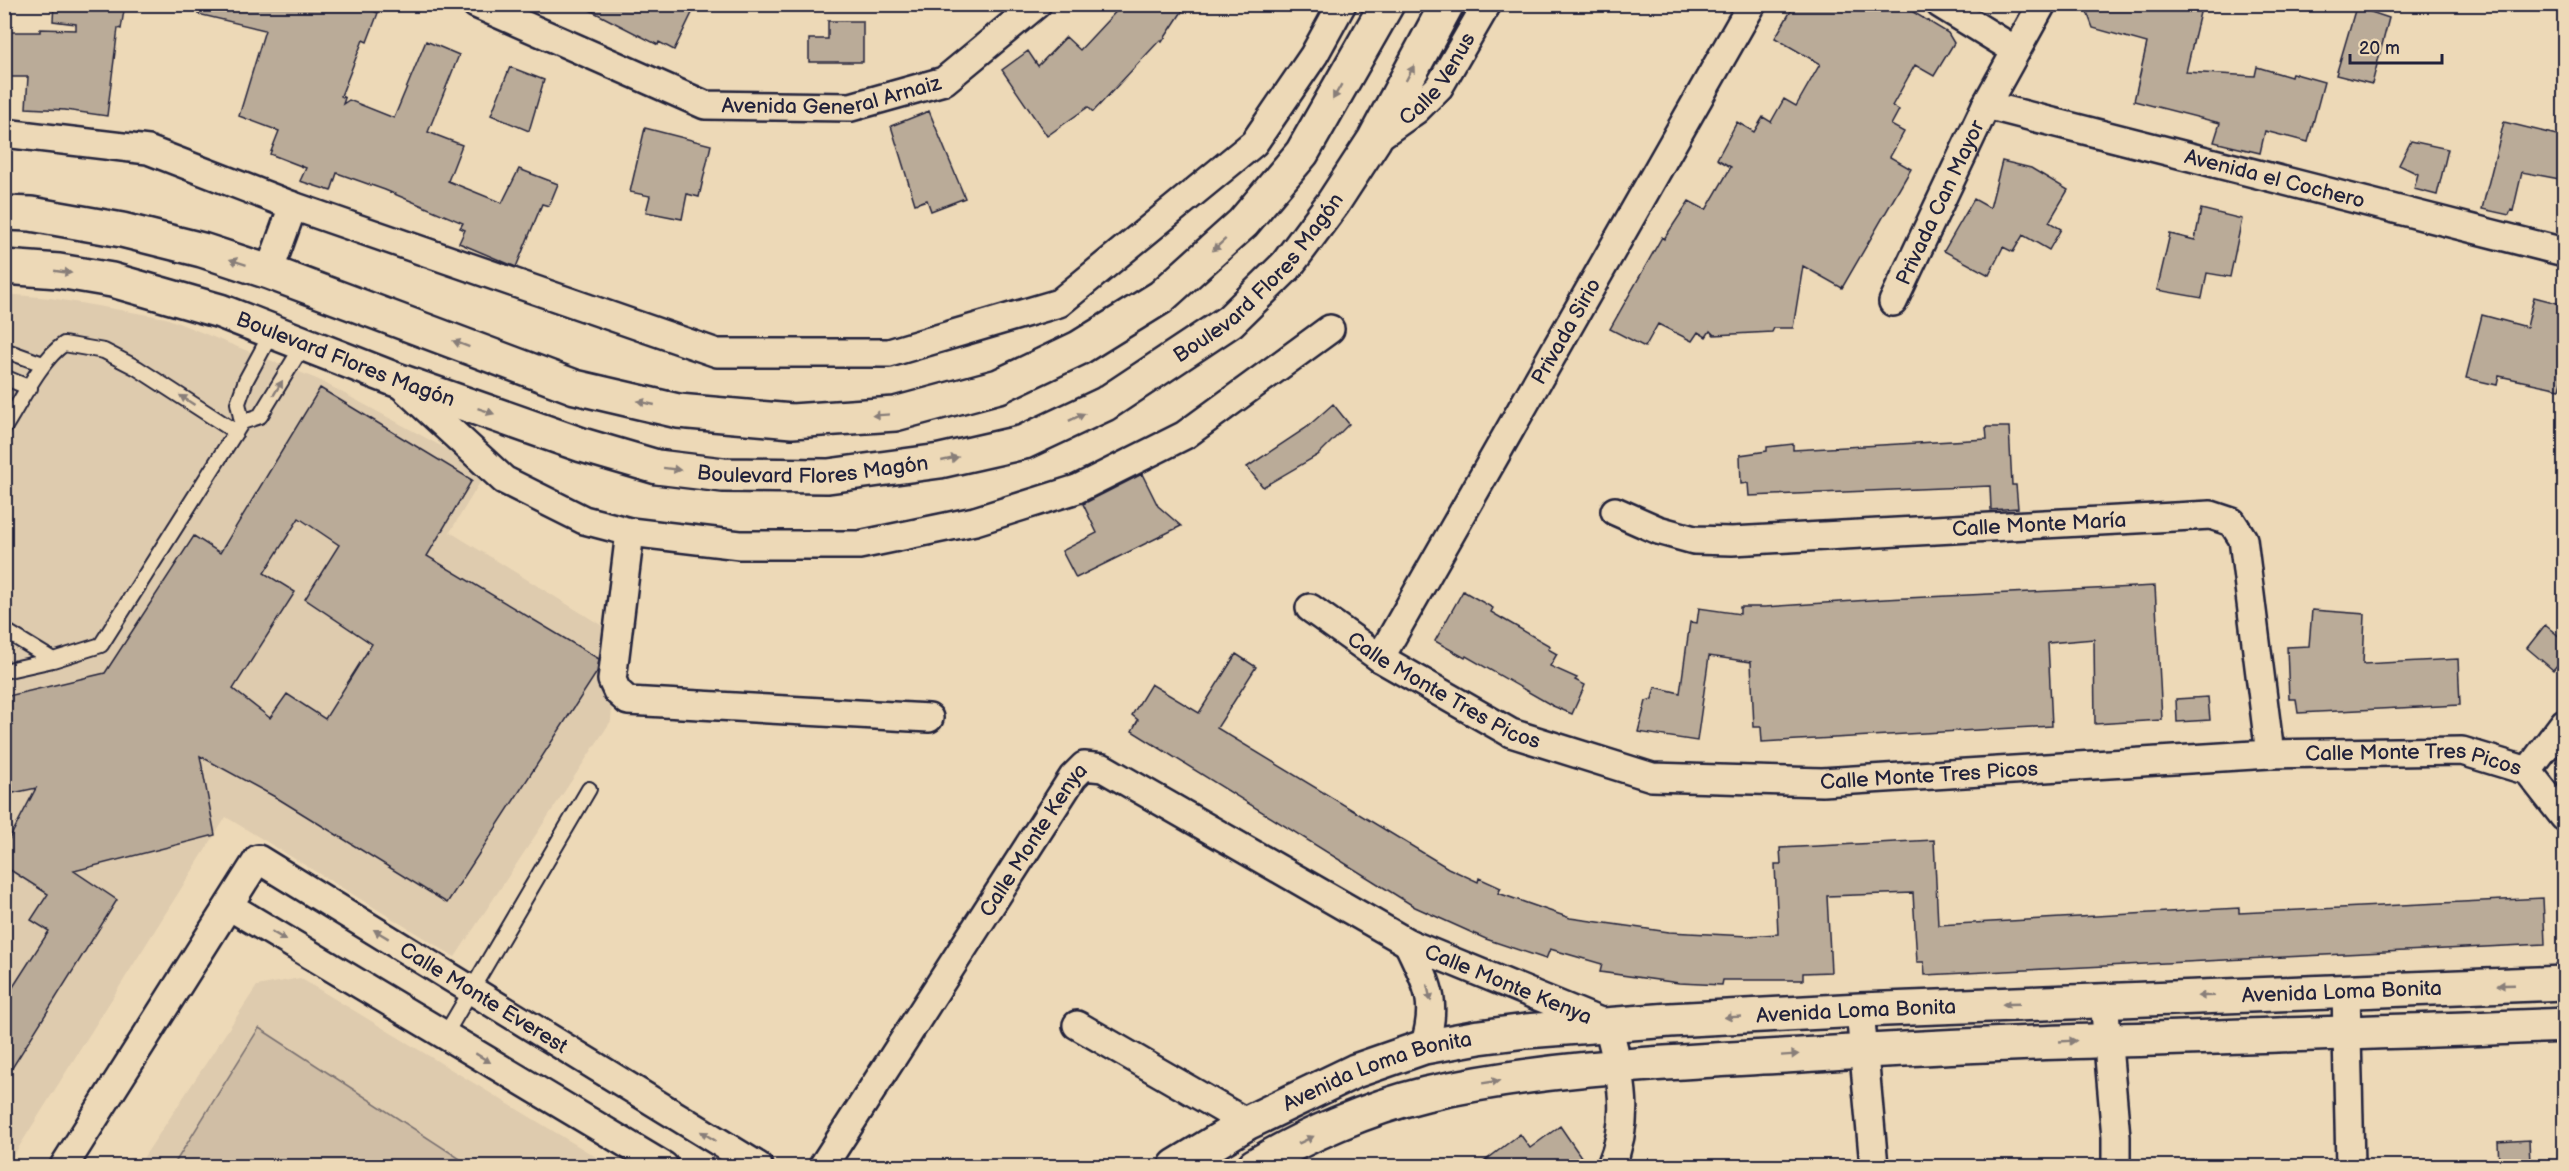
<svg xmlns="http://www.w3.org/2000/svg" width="2569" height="1171" font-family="'Balsamiq Sans',sans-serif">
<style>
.built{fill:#decbae}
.green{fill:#d0bea5;stroke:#797070;stroke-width:1.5}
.building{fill:#baab98;stroke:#22223b;stroke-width:1.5;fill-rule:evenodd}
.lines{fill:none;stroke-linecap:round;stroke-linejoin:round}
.lane-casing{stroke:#22223b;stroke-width:18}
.street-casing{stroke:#22223b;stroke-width:32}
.secondary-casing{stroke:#22223b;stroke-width:38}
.primary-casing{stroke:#22223b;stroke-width:38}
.lane{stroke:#edd9b7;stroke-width:14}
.street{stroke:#edd9b7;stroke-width:27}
.secondary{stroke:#edd9b7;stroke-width:33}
.primary{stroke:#edd9b7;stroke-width:33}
.oneway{fill:#887e79}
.labels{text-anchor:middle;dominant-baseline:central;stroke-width:4.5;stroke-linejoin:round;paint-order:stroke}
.street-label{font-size:21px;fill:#22223b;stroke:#edd9b7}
</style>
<rect width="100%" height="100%" fill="#edd9b7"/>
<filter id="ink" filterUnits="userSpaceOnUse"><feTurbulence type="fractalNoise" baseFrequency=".0167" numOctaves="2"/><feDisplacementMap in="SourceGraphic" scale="12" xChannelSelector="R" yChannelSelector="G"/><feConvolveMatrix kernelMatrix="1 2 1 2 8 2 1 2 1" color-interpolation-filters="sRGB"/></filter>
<g filter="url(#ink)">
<path class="built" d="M4,294L51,298L166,318L319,380L487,471L450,532L617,635L611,721L455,957L226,817L7,1166H4Z
M300,978L611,1166H138L257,986Z"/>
<path class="green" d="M259,1028L471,1166H173Z"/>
<path class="building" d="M54,4H125L121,29L118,28L107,116L65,110L26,108L28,77H4V32H40V29L76,30V24L53,21Z
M199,4H357L378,13L367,42L363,40L341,96L345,98L343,104L349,100L394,118L426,41L459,55L428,132L462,145L448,181L502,203L519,169L558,184L549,206L542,204L516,267L459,243L465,230L460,228L463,223L385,190L337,173L331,191L300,181L306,168L270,154L279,131L239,116L265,30L198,14Z
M578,4H675L692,13L674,50L659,42L658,45Z
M1123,4H1187L1162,42L1160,40L1093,112L1088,107L1047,136L1002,70L1028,51L1038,66L1066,37L1080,50Z
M1795,4H1900L1948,33L1954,43L1934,76L1915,65L1892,106L1899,110L1891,125L1904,132L1890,157L1911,169L1842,288L1803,266L1793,328H1774L1772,332L1714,335L1710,331L1706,337L1698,332L1692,341L1658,324L1645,347L1610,329L1662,237L1664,239L1689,201L1706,210L1731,167L1717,159L1737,122L1754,132L1763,117L1771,122L1784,99L1796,106L1820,64L1775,38Z
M2084,4H2202L2186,72L2255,76L2257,67L2291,77L2292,73L2324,82L2308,142L2265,131L2260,153L2214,142L2220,123L2134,101L2147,43L2093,28Z
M2356,7L2389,18L2372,84L2336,75Z
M828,21H863V62H809V39H828Z
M510,67L544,80L529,131L491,115Z
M929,111L965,198L931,211L927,200L915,204L891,126Z
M2504,122L2565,137V180L2522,172L2513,211L2511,210L2509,215L2482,209Z
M645,128L711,145L699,197L687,194L682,219L646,212L650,196L630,192Z
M2411,141L2448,149L2437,195L2414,189L2418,174L2399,165Z
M2002,161L2031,168L2068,190L2049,222L2061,229L2049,250L2023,235L2013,252L2003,247L1989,275L1944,251L1974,199L1990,208Z
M2201,209L2242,219L2230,277L2207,273L2202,298L2157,290L2170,234L2195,240Z
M2534,297L2565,305V371L2560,389L2499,376L2497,385L2466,378L2482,315L2527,327Z
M320,388L472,480L427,556L599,659L597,672L447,903L277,798L200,756L215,835L74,871L117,900L4,1081V1001L49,931L31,920L48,894L4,866V849L36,788L4,795V697L105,673L194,536L220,553ZM299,518L339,545L305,599L372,644L325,719L287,694L270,718L233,689L295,592L264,573Z
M1333,404L1349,424L1318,455L1263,487L1247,467L1306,428Z
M1986,427H2009L2012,485H2016L2018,508L1991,510L1990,486L1749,496L1748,483L1741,484L1740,455L1767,451V447L1793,444V450L1987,439Z
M1142,474L1158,506L1181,526L1076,578L1062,551L1097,533L1083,504Z
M2155,586L2162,720L2095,724L2094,639L2048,643L2052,726L1762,742L1761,727H1754L1751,662L1709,656L1697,741L1638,732L1646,701L1652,699L1655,687L1680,693L1690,622L1697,623L1699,608L1740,614V607H1765L1885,599Z
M1463,591L1493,608L1491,612L1503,619L1550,646L1548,649L1557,654L1550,666L1577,678L1575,680L1585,685L1572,714L1553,706L1466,656L1465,658L1435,641Z
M2312,610L2365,614L2363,664L2458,659L2460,705L2298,713L2296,699H2289L2287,647L2309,646Z
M2545,625L2565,641V656L2553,670L2527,648Z
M1236,654L1256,667L1217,728L1448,868L1478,882L1479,878L1501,888L1498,893L1570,918L1669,932L1748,936L1778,934L1775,864H1781L1780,848L1934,840L1938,925L2239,908V913L2543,898L2545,944L1925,975L1924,962H1917L1913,893L1827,896L1831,972L1803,973V980H1723L1722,985L1679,983L1600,972L1602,964L1550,949L1546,959L1486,939L1415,907L1132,731L1138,720L1132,715L1151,684L1199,713Z
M2208,697L2210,720L2177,722L2176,699Z
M1560,1126L1588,1167H1477L1520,1134L1530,1148Z
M2529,1140L2530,1164L2499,1165L2498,1142Z"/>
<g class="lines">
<defs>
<path id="lane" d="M4,350L43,364
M4,377L30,388
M242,422L238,403L246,380L272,332
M4,428C20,403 41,359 64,344L104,351L137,368L236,432
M4,630L53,660
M4,671L53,660L101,645L242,422L260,416L305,342
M445,1035L589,789"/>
<g id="street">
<path id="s1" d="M476,4L705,105L851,107L944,81L1037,4"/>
<path d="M1940,4L2015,50"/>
<path id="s2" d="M1986,105L2564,252"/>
<path d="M4,133L148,150L293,206L717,353H889L1059,303L1254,143L1314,55L1342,4"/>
<path id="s3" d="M1375,139L1416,110L1439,87L1487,4"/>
<path d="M269,272L293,206"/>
<path id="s4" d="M1893,302L1986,105L2042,4"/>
<path d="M398,382L504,480L584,520L630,532L740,545H859L975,521L1077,489L1185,435L1330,329"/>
<path id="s5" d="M1615,511L1658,530L1694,540L1732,541L2211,515L2232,522L2243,539L2270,754"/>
<path d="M630,532L612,680L617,691L628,701L929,718"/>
<path id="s6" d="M1310,608L1380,658L1511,733L1652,777L1822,782L2270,754L2462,751L2528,771L2564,817"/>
<path id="s7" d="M1380,658L1752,4"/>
<path d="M2528,771L2564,723"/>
<path d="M229,906L664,1166"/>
<path d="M1408,943C1427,984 1439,1001 1424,1047"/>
<path d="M2346,991L2350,1166"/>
<path d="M2104,1000L2116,1137V1166"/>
<path d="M1860,1010L1874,1166"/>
<path d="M1077,1025L1247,1123"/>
<path id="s8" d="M64,1166L258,859L758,1166"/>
<path id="s9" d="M823,1166L1073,777L1084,766L1103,768L1408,943L1608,1025C1621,1077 1632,1115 1611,1166"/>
</g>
<g id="secondary">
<path id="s10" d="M1176,1166L1247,1123L1355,1071L1424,1047L1479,1037L1526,1031L1670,1020L1860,1010L2564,983"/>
<path d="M1254,1166C1304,1136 1368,1108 1426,1094C1554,1065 1687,1062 1817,1054C2066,1038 2315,1036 2564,1025"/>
</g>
<g id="primary">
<path d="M4,213L31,214L122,230L202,250L269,272L575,387L678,411L792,421L895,414L999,386L1079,348L1161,297L1243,223L1302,153L1387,4"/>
<path id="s11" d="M4,267L59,271L112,280L220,311L394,379L582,445L657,467L723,475L828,476L940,461L1024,442L1105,404L1230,321L1286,266L1333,203L1374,140L1447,4"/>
</g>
</defs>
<use href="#lane" class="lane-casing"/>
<use href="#street" class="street-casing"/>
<use href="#secondary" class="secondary-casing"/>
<use href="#primary" class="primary-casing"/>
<use href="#lane" class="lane"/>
<use href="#street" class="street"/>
<use href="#secondary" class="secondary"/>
<use href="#primary" class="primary"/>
</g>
<defs><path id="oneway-solid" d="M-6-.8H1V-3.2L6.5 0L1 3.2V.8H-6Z" transform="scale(1.5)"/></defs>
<g class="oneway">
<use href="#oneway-solid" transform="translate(1410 73) rotate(-62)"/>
<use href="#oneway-solid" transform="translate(1337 92) rotate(120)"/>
<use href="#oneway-solid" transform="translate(1219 245) rotate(138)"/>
<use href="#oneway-solid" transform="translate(238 262) rotate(-162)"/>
<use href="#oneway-solid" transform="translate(63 272) rotate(8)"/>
<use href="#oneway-solid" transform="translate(461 344) rotate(-159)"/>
<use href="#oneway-solid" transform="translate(278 388) rotate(-59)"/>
<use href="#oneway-solid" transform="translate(187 400) rotate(-147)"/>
<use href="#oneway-solid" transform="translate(646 403) rotate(-167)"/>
<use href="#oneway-solid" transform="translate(486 411) rotate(19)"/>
<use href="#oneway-solid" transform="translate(881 415) rotate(176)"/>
<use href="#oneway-solid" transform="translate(1077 417) rotate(-25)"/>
<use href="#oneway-solid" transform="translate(950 459) rotate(-13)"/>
<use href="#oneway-solid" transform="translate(672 469) rotate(7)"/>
<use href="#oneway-solid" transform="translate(381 934) rotate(-149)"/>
<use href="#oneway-solid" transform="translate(279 936) rotate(31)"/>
<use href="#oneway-solid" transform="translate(2506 985) rotate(178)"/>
<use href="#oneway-solid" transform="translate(1429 993) rotate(77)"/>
<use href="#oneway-solid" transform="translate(2206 996) rotate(178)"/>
<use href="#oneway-solid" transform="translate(2011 1004) rotate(178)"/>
<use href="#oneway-solid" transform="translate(1733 1017) rotate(177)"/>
<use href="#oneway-solid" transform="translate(2068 1041) rotate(-3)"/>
<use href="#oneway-solid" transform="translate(1790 1055) rotate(-4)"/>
<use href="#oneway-solid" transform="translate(483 1058) rotate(31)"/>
<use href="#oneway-solid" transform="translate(1491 1082) rotate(-9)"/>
<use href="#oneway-solid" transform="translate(708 1136) rotate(-148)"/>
<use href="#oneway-solid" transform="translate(1306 1140) rotate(-26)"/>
</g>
</g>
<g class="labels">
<g class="street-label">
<text stroke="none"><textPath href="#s3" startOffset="88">Calle Venus</textPath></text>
<text stroke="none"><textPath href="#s1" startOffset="378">Avenida General Arnaiz</textPath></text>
<text stroke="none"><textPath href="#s2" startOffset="298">Avenida el Cochero</textPath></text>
<text stroke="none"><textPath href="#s4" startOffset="110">Privada Can Mayor</textPath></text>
<text stroke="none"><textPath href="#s11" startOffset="1346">Boulevard Flores Magón</textPath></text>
<text stroke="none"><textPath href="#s7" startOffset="376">Privada Sirio</textPath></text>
<text stroke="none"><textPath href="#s11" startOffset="356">Boulevard Flores Magón</textPath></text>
<text stroke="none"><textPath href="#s11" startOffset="842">Boulevard Flores Magón</textPath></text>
<text stroke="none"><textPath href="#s5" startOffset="430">Calle Monte María</textPath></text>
<text stroke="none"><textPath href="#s6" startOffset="158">Calle Monte Tres Picos</textPath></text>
<text stroke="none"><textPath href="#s6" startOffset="1148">Calle Monte Tres Picos</textPath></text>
<text stroke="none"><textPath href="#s6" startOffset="662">Calle Monte Tres Picos</textPath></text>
<text stroke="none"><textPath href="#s9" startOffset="388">Calle Monte Kenya</textPath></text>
<text stroke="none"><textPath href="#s9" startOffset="957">Calle Monte Kenya</textPath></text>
<text stroke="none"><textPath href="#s10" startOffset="1196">Avenida Loma Bonita</textPath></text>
<text stroke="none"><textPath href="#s8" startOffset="628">Calle Monte Everest</textPath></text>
<text stroke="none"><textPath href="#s10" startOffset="710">Avenida Loma Bonita</textPath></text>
<text stroke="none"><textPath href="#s10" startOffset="224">Avenida Loma Bonita</textPath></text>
</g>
</g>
<rect width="2569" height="1171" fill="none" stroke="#edd9b7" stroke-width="24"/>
<rect x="12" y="12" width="2545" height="1147" fill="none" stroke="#22223b" stroke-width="2" filter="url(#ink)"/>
<path d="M2350 54v9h92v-9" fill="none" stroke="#22223b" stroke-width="3"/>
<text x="2359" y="54" font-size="18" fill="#22223b" stroke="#edd9b7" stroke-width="4.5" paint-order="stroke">20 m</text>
</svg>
